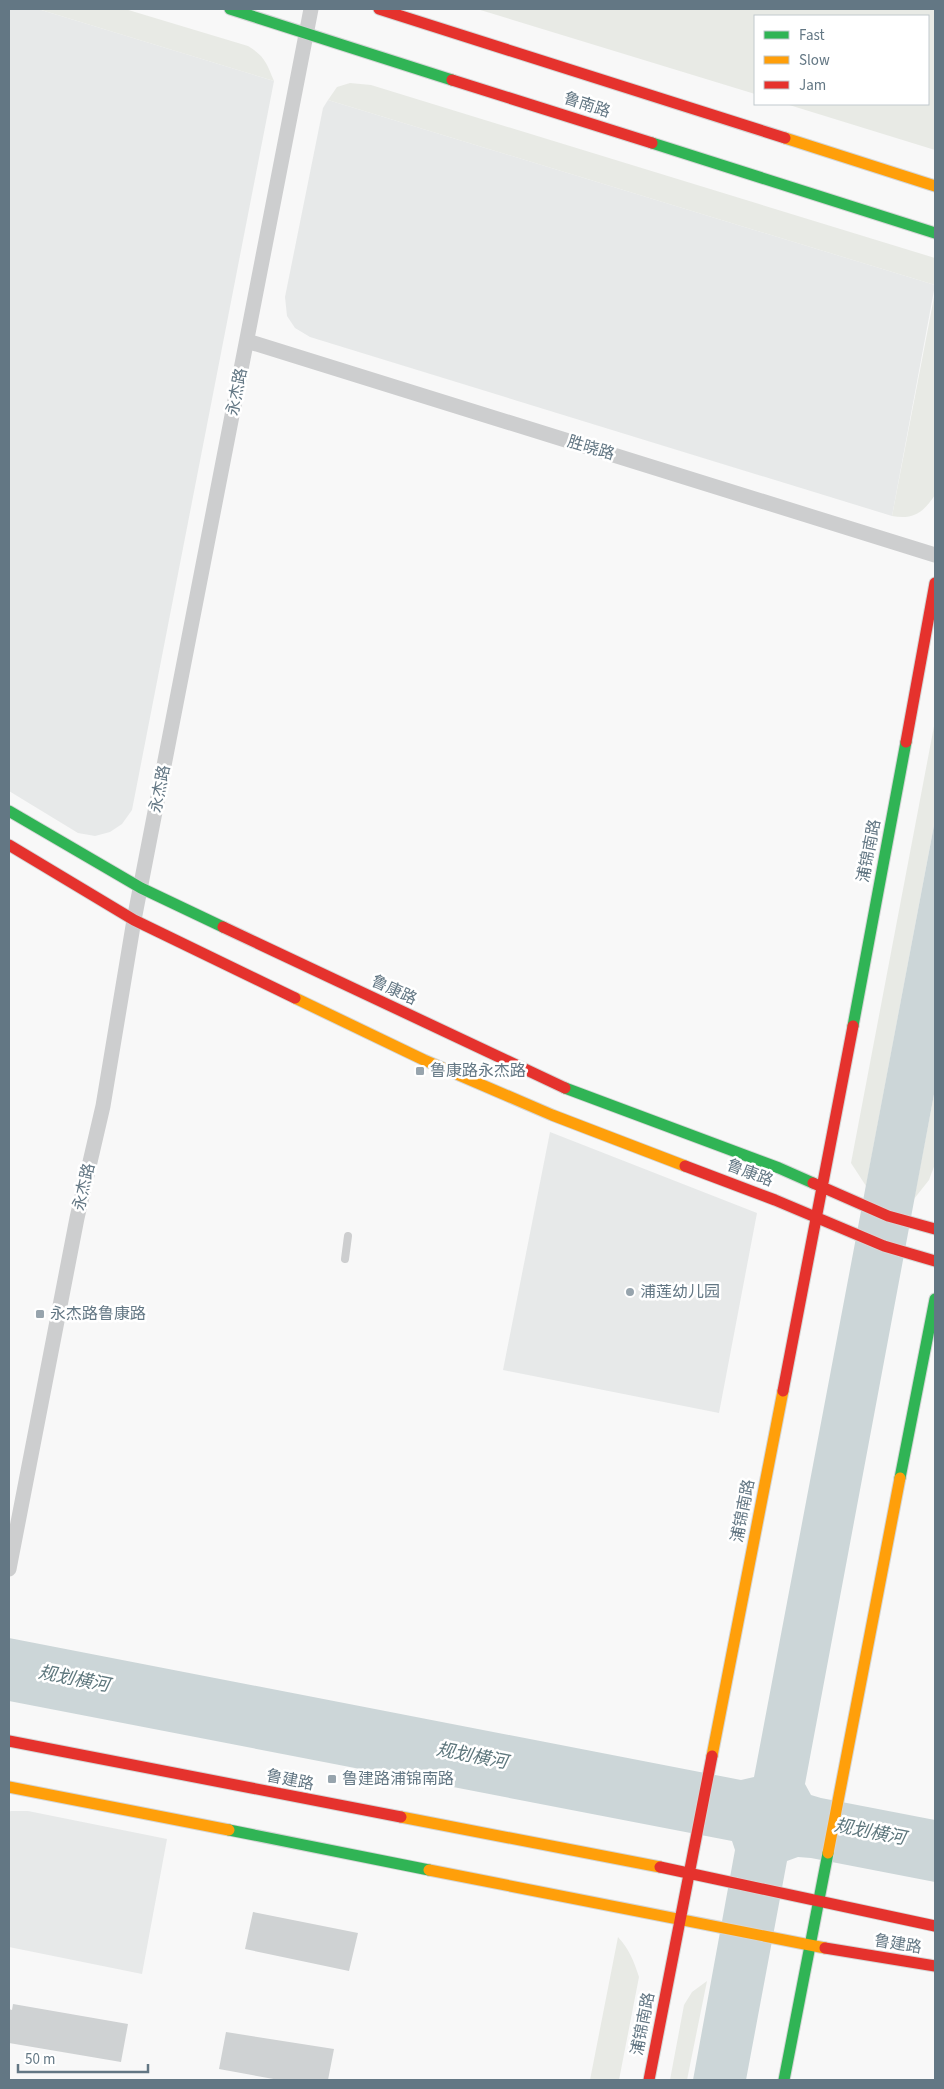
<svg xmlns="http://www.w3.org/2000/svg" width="944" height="2089" font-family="'Source Sans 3','Noto Sans SC',sans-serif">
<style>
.built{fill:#e7e9e9}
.green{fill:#e8eae5}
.water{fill:#ccd6d8}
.building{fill:#cfd2d3}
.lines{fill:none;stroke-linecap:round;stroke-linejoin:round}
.fast-casing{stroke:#d4d6d6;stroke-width:13}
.slow-casing{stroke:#d4d6d6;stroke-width:13}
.jam-casing{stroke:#d4d6d6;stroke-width:13}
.lane{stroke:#cdcecf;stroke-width:8}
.street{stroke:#cdcecf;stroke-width:15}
.fast{stroke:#30b455;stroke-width:11}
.slow{stroke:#ff9f0a;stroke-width:11}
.jam{stroke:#e5322d;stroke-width:11}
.poi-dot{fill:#97a4ad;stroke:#fff;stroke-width:2}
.labels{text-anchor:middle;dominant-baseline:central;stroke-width:5;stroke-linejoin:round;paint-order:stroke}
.street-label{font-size:16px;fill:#637784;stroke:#fff}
.poi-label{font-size:16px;fill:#637784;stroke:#fff;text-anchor:start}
.water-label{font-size:18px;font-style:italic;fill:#5e777d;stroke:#fff}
</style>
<rect width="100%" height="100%" fill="#f8f8f8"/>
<path class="built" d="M9,9H38L274,81L132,810L122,824L110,832L95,836L78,833L9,791Z
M328,100L935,285L892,516L310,337L295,328L287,316L285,297L323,108Z
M550,1132L757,1213L719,1413L503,1370Z
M11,1811H28L167,1839L142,1974L9,1947V1812Z"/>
<path class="green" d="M38,9H125L248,46C265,56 267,64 274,81Z
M477,9H935V150L786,104H928V16H755V94Z
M350,83L371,85L935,258V285L328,100L337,87Z
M935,292V495C923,513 913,520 892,516Z
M935,721V820L866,1186L851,1163Z
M935,1089V1164L929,1180L914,1199Z
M618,1937C629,1949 634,1961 639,1977L619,2080H590Z
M707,1981L687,2080H670L684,2005L692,1992Z"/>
<path class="water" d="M935,820V1089L805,1784L811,1795L821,1798L935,1820V1882L811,1858L798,1857L787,1861L746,2080H693L735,1850L732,1841L9,1701V1638L741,1780L754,1777Z"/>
<path class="building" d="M253,1912L358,1933L349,1971L245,1949Z
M13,2004L128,2024L121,2062L9,2043V2009L12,2010Z
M226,2032L334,2049L328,2080H279L219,2069Z"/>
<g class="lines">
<defs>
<path id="fast" d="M230,9L452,80
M652,143L935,233
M9,811L141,888L223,927
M853,1026L906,742
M565,1088L779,1168L813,1183
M900,1478L935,1299
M229,1830L429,1870
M784,2080L828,1853"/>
<path id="slow" d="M785,138L935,186
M295,998L424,1060L552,1115L685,1166
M712,1756L783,1391
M9,1787L229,1830
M401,1817L660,1867
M828,1853L900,1478
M429,1870L825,1948"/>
<path id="jam" d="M379,9L785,138
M452,80L652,143
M906,742L935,583
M9,845L134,920L295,998
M223,927L565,1088
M685,1166L775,1200L884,1246L935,1261
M813,1183L888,1216L935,1229
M783,1391L853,1026
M9,1741L401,1817
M660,1867L935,1926
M825,1948L935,1966
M649,2080L712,1756"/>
</defs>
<use href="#fast" class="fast-casing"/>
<use href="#slow" class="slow-casing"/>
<use href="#jam" class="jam-casing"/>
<path class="lane" d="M345,1259L348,1236"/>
<path class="street" d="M247,341L935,555
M9,1569L77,1218L103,1106L134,920L311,9"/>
<use href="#fast" class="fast"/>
<use href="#slow" class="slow"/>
<use href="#jam" class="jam"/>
</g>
<g class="poi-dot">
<rect x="415" y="1066" width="10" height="10" rx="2.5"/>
<circle cx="630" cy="1292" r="5"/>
<rect x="35" y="1309" width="10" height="10" rx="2.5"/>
<rect x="327" y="1774" width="10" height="10" rx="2.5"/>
</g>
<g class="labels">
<g class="street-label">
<text transform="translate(587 105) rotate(18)">鲁南路</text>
<text transform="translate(237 392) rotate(-79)">永杰路</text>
<text transform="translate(591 448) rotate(17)">胜晓路</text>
<text transform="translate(160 789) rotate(-79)">永杰路</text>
<text transform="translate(869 851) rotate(-79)">浦锦南路</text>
<text transform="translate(394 990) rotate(25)">鲁康路</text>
<text transform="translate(750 1173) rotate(21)">鲁康路</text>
<text transform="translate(84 1187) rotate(-77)">永杰路</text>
<text transform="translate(743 1511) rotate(-79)">浦锦南路</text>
<text transform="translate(290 1780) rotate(11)">鲁建路</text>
<text transform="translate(898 1944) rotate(9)">鲁建路</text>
<text transform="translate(643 2024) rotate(-79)">浦锦南路</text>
</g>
<g class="poi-label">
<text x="430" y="1071">鲁康路永杰路</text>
<text x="640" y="1292">浦莲幼儿园</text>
<text x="50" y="1314">永杰路鲁康路</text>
<text x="342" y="1779">鲁建路浦锦南路</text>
</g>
<g class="water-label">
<text transform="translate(74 1679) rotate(11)">规划横河</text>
<text transform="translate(472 1756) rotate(11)">规划横河</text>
<text transform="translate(870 1832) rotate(11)">规划横河</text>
</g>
</g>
<rect width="944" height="2089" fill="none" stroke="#637784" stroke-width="20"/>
<rect x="754" y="15" width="175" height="90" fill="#ffffff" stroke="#c1c9ce"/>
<rect x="764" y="31" width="25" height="8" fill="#30b455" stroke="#c1c9ce"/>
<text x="799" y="40" font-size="15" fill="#637784">Fast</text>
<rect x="764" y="56" width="25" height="8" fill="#ff9f0a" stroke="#c1c9ce"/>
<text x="799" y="65" font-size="15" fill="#637784">Slow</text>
<rect x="764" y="81" width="25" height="8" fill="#e5322d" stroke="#c1c9ce"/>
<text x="799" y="90" font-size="15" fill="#637784">Jam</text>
<path d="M18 2064v8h130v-8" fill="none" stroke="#637784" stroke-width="2.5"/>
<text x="25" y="2064" font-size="15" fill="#637784" stroke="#ffffff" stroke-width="4" paint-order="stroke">50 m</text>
</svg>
